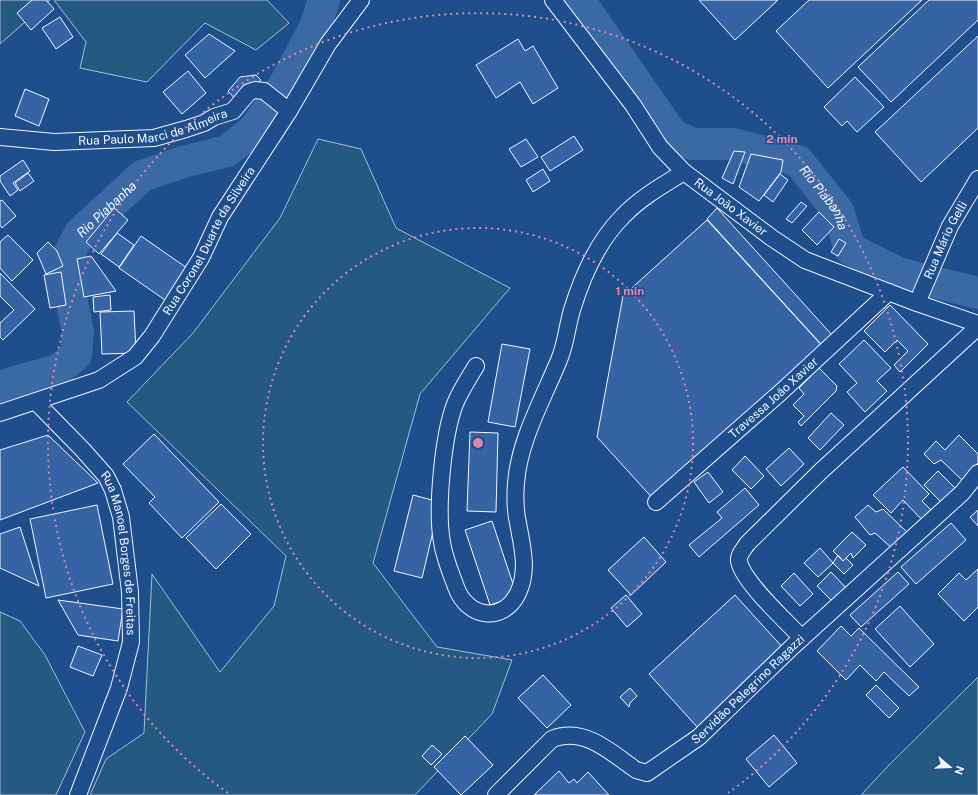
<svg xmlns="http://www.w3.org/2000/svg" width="978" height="795" font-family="'Public Sans',sans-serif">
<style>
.green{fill:#245a82;stroke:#a8bbd7}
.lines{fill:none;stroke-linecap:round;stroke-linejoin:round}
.river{stroke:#3b69a3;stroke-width:32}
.building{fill:#3563a3;stroke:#f2f6ff}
.minor-casing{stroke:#f2f6ff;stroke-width:18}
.minor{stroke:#1f4e8c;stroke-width:16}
.ring{fill:none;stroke:#da87ad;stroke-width:2;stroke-dasharray:2 4}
.labels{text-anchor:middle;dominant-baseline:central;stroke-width:3;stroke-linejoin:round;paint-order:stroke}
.street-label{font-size:12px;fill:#f2f6ff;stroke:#1f4e8c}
.water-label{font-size:13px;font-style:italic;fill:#f2f6ff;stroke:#1f4e8c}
.centre{fill:#da87ad;stroke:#1f4e8c;stroke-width:2}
.ring-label{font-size:12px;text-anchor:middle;font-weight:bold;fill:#da87ad;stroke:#1f4e8c;stroke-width:3;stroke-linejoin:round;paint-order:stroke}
</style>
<rect width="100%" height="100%" fill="#1f4e8c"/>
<path class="green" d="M0,0H50L0,44Z
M54,0H267L289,23L256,50L205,23L147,82L80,68L86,42Z
M318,139L361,149L396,228L510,288L420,394L373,563L437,647L512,660L492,714L415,795H90L106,759L144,733L152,574L220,672L274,606L286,556L127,402L193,333L280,218Z
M0,612L20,621L45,655L85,732L56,795H0Z
M978,677V795H861L889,765Z"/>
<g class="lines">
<g class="river">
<path id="s1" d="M579,0L672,134L692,144H733L798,161L838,211L850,249L898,273L978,293"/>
<path id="s2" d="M0,390L8,384L58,370L76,355L78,332L66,274L70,252L80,233L142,176L183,162L227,151L254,130L286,82L315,27L324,0"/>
</g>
</g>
<path class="building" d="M32,0H46L54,9L31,30L17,13Z
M699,0H778L735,40Z
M809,0H922L828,88L776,31Z
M929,0H978V20L891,102L858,67Z
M60,17L73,37L56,49L42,28Z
M209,34L235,51L205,78L185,55Z
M978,36V128L921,182L875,132Z
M518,39L525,51L533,46L558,88L533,104L520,82L496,98L476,65Z
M188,71L206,93L182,114L163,92Z
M256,75L261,80L238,102L228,91L240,77Z
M855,77L884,107L857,132L847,121L842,126L824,107Z
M25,89L49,99L39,126L15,116Z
M574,136L583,150L550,171L541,157Z
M526,139L538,157L521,167L509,149Z
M734,151L745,152L733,184L722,178Z
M751,154L783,160L781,172L759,201L739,187Z
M23,160L30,171L13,183L18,190L10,196L0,181V176Z
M543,169L550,181L533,192L526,180Z
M28,173L34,181L20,191L15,183Z
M780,174L788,180L773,202L764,195Z
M2,200L16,216L2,228L0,225V201Z
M801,202L807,206L792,223L786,219Z
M114,208L128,220L99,254L86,242Z
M717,208L832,335L821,344L707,219Z
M819,212L834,227L817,245L802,230Z
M707,220L824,348L656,502L597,437L623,296Z
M117,233L134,245L119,267L101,254Z
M8,235L33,260L12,281L0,268V242Z
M141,236L187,268L165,300L119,268Z
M839,239L846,243L838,256L831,252Z
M48,242L57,251L63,266L46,274L37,253Z
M91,256L116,291L84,297L77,259Z
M61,272L66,305L50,308L44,275Z
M0,273L35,309L3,340L0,337V323L14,310L0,296Z
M110,295L111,310L94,312L93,297Z
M890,305L928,344L900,372L894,365L908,351L897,340L885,352L864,331Z
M134,311L136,353L102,354L100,312Z
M864,340L891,368L877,381L887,391L865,412L847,392L857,383L839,364Z
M502,344L530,349L515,427L488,422Z
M819,368L837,386L836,391L801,426L798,422L804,416L793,405L804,394L799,388Z
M831,413L844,425L820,450L808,438Z
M470,432L498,433L496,512L467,511Z
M154,434L219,502L182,538L149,503L155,497L123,464Z
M48,435L98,483L0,520V450Z
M959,435L978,454V463L962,480L941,460L934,464L924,454L936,441L945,450Z
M789,448L804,464L781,486L766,469Z
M745,456L764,476L751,489L732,470Z
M903,467L929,494L922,501L933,512L923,521L903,500L891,513L873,495Z
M938,471L957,490L944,505L924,485Z
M708,472L723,492L709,503L694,482Z
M745,488L759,505L699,557L689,545L722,518L717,512Z
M413,495L440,502L422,578L394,571Z
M221,504L251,534L216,569L186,538Z
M97,505L113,584L46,598L30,519Z
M868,505L876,512L883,509L909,534L894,550L875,533L870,535L855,517Z
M978,510V526L970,517Z
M492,521L517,596L490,605L465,530Z
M951,523L966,540L916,584L901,567Z
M20,527L39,586L0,568V534Z
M852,532L866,545L853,558L851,553L843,561L833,551Z
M644,537L666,562L631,595L608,570Z
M820,548L833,563L818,577L804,563Z
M838,555L843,561L846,558L853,565L844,574L833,563Z
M978,569V607L964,621L938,594L959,573L966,580Z
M831,572L847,589L834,603L817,586Z
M898,572L909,584L861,627L850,615Z
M794,573L813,594L800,606L781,586Z
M626,595L642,614L627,627L611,608Z
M735,595L785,650L699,729L649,674Z
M58,600L123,609L118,641L78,635Z
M900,606L934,644L910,667L875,629Z
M841,626L851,636L859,628L919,687L909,696L884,672L876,681L860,665L846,680L817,651Z
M78,646L102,655L93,676L70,667Z
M543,675L571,705L547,728L518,698Z
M876,685L899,708L889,718L866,695Z
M630,688L637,696L630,703L629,707L620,697Z
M774,735L797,763L769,787L746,759Z
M465,736L493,765L461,795L434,767Z
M432,745L442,754L431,765L422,756Z
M559,771L569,783L574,779L577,783L588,772L609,795H534Z"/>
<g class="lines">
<defs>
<g id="minor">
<path id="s3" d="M553,0L633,105L660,147L684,172L772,238L805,260L917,303L978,324"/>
<path id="s4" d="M0,137L54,142L154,138L186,129L204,123L214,117L233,111L249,92L255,90L264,91L289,111"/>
<path id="s5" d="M917,303L950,226L978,179"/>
<path d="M476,366C469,378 460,391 455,404C443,435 436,509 442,542C444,557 451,573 456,587C467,618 503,624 518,593C529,570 522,546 518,523C515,510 515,496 516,483C519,441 543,399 559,360C566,344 567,326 572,310C582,277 598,241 623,216C640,198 663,185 684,172"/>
<path id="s6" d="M36,402L83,450L106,476L113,490L121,517L130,592L131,642L119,688L78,795"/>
<path id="s7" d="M0,413L99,380L135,357L152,336L201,258L220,217L289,111L328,44L361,0"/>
<path id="s8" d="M656,502L781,392L889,292"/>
<path d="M802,638C787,622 742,581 739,561C738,555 744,549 747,544L821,471L978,327"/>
<path id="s9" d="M496,795L552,739C584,726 612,753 636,770L647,773L699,737L792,647L962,493L978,473"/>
</g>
</defs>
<use href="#minor" class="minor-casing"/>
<use href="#minor" class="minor"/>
</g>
<g class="ring">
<circle cx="478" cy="443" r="215"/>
<path d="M228 793A430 430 0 1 1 728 793"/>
</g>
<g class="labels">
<g class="street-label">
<text stroke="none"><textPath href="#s4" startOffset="155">Rua Paulo Marci de Almeira</textPath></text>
<text stroke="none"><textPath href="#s3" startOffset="275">Rua João Xavier</textPath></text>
<text stroke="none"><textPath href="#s5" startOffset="69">Rua Mário Gelli</textPath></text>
<text stroke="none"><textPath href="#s7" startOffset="285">Rua Coronel Duarte da Silveira</textPath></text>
<text stroke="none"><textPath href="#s8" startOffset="157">Travessa João Xavier</textPath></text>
<text stroke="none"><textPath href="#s6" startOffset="181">Rua Manoel Borges de Freitas</textPath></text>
<text stroke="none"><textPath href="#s9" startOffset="316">Servidão Pelegrino Ragazzi</textPath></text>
</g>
<g class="water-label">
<text stroke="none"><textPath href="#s1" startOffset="339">Rio Piabanha</textPath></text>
<text stroke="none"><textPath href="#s2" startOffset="247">Rio Piabanha</textPath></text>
</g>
</g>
<circle cx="478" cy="443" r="6" class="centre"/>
<g class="ring-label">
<text x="782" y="143">2 min</text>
<text x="630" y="295">1 min</text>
</g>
<g transform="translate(950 767) rotate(109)" stroke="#1f4e8c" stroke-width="3" paint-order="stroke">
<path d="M0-3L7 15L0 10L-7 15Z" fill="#f2f6ff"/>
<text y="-6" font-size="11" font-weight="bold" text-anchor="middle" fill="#f2f6ff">N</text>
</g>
</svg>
